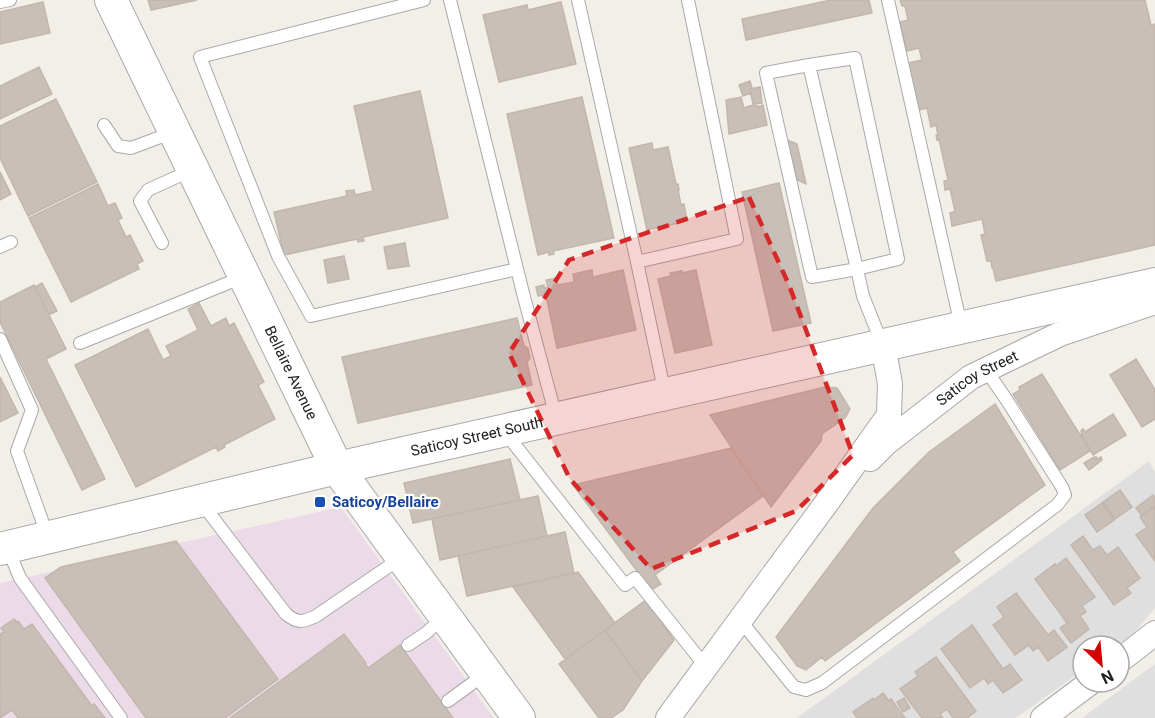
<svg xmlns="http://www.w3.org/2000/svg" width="1155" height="718" font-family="Roboto,sans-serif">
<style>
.residential{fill:#e0dfdf}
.industrial{fill:#ebdbe8}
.building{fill:#c7bfb8;stroke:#c4b6ab;stroke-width:1.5}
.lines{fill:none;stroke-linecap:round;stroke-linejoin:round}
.service-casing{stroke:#a9a9a9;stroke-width:14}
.minor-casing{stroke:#a9a9a9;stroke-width:26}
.tertiary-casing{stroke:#a9a9a9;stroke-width:34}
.service{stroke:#fff;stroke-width:12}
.minor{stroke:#fff;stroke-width:24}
.tertiary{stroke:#fff;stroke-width:32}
.marked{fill:#d62828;fill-opacity:0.2;stroke:#d62828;stroke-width:4.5;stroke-dasharray:12 8;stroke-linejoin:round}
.transit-dot{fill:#1a4fb4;stroke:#fff;stroke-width:2}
.labels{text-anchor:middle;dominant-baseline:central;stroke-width:4.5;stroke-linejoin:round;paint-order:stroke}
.street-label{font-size:15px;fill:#222;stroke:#fff}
.transit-label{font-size:15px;font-weight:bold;fill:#164399;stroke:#fff;text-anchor:start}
</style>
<rect width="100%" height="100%" fill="#f2efe9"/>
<path class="residential" d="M1149,461L1155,472V608L1135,632L1116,646H1083V670L1016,718H797Z
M1155,664V718H1082Z"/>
<path class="industrial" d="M341,507L494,718H0V583Z"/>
<path class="building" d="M148,0H197L151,10Z
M831,0H869L872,13L746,40L742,19Z
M900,0H1145L1151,25L1155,24V245L996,281L993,268H992L991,261H987L981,235L985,234L982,219L952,226L950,213L955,211L950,189L945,190L944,181L948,180L939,139L937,140L936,135H938L936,125L931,127L927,108L919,110L908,63L922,60L919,48L907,51L900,22L908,20L905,6H902Z
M43,2L50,33L0,44V12Z
M561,2L576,64L499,82L483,15L527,5L528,10Z
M39,67L52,94L0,119V86Z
M750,81L752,88L750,89L751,93L743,96L739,85Z
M760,87L762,103L753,104L750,89Z
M420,91L448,218L363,237L364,241L358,242L357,239L284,255L274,212L347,196L346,191L354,190L355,195L373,191L354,106Z
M582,97L614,238L553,251L554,254L549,255V252L538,255L507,114Z
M741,97L744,108L756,104L757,107L763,105L767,125L729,134L726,100Z
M56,99L97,182L28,216L0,158V126Z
M785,139L797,144L806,184L793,178Z
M652,143L653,150L668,147L676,184H678L679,190H678L681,205L684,204L687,221L647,230L629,148Z
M0,172L11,194L0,200Z
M779,183L811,323L773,331L742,192Z
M98,184L108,206L115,203L122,218L118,220L126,237L130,235L143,261L137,264L139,269L71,302L29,218Z
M405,243L409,266L388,269L384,247Z
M344,256L349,279L328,283L324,260Z
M592,270L593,277L623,270L636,330L557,348L546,295L538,296L536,287L544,285V288L548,287L546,280L556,278L558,285L574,282L573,274Z
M696,270L712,345L675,353L658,279L671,276L670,273L682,271V273Z
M42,283L57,311L49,315L35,287Z
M34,285L66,349L46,359L105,479L82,490L0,322V302Z
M199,303L211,326L226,318L229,326L234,323L264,382L258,385L275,419L224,445L225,447L218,451L216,447L136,487L75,365L148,329L163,360L171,356L166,346L198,330L188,309Z
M517,318L524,346L528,348L530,358L527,362L532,385L358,423L342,357Z
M1136,359L1155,390V419L1142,427L1110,375Z
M1042,374L1090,451L1060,470L1013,394L1020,390L1019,387Z
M0,377L18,413L0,422Z
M825,387L837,388L850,409L845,418L822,434L821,441L771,507L710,415Z
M995,404L1045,485L953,552L960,561L825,661L822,657L806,670L797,666L776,637L873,508L929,452Z
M1113,414L1126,435L1093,455L1081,434L1082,433L1081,431L1083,429L1085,432Z
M731,448L763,496L655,575L661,584L653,589L647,582L646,583L573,485Z
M1094,457V458L1096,457L1097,459L1101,457L1102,460L1089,470L1084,463Z
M510,459L520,500L413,523L404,483Z
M1120,490L1132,507L1115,519L1103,502Z
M1153,495L1155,498V506L1142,516L1136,508Z
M538,496L547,536L440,560L432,519Z
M1102,503L1114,520L1097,532L1085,515Z
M1155,506V561L1136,535L1147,527L1140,517Z
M565,532L574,573L467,596L458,556Z
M1083,536L1093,550L1100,546L1107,555L1118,547L1140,578L1127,588L1131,593L1114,605L1071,545Z
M176,541L278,679L225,718H146L45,578L61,567Z
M1066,558L1095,597L1082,606L1086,612L1080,616L1089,629L1071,643L1060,628L1067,623L1035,579L1055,564L1056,566Z
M578,572L615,623L565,659L513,587Z
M1016,593L1048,635L1054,630L1067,647L1048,661L1038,647L1033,651L1029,645L1015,655L993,625L1004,617L997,607Z
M646,600L674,640L642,681L605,630Z
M14,619L16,622L18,621L24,629L32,624L92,706L94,704L105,718H18L12,710L0,718V697L2,696L0,694V634L4,632L1,628Z
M972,625L1003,669L1010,664L1022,680L1003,693L993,680L988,684L984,678L970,688L941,649Z
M605,630L642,681L623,710L611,718H599L559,664Z
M344,634L366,663L365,664L368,668L400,645L453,718H230Z
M936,657L976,711L967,718H953L947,709L940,714L943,718H922L900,689L918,676L915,672Z
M883,693L889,701L891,699L905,718H857L853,712L873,698L874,700Z
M904,698L910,708L903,712L897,702Z"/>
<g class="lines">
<defs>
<path id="service" d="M424,0L200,57L278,256L311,316L517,269
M450,0L524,297L556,417
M578,0L637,262
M888,0L961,326
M0,2L10,0
M809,65L766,73L812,277L857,269L898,259L855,58L809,65L857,269L863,296L882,344
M104,125L118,146L131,148L174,132
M162,243L140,201L148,190L192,170
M0,247L11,242
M0,339L32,410L17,451L48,537
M80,343L243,277
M665,394L637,262L737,239L688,0
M504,431L625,585L635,578L706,667
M201,502L286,614C298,624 303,622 316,616L401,558
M8,549L20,578L121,718
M740,620L794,687L806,690L822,683L1057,505L1065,495L1062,487L1006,399L986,370
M408,645L426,633L444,617
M448,701L485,674"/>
<g id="minor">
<path id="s1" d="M870,459L886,443L971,377L1060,334L1155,302"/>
<path d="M1119,661L1155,633"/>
<path d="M668,718L828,501L889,415L890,384L883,345"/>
<path d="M1043,718L1091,682"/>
</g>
<g id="tertiary">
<path id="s2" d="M111,0L337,468L519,718"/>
<path id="s3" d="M0,549L337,468L1155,284"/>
</g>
</defs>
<use href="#service" class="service-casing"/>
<use href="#minor" class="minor-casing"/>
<use href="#tertiary" class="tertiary-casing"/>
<use href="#service" class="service"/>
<use href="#minor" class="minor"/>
<use href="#tertiary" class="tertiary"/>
</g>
<path class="marked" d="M749,197L789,285L853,455L796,511L651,569L570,479L509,353L569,260Z"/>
<rect class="transit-dot" x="314" y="496" width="12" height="12" rx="3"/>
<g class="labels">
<g class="street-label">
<text stroke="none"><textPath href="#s2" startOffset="414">Bellaire Avenue</textPath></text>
<text stroke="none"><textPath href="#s1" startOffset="135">Saticoy Street</textPath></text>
<text stroke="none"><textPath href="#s3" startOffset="490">Saticoy Street South</textPath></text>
</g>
<g class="transit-label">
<text x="332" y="502">Saticoy/Bellaire</text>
</g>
</g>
<g transform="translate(1101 664) rotate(154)"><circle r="28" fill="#ffffff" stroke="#a7a7a7" stroke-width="1.5"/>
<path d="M0-4.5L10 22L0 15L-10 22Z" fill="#d40000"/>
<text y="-9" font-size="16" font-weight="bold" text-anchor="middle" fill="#222222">N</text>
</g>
</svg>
